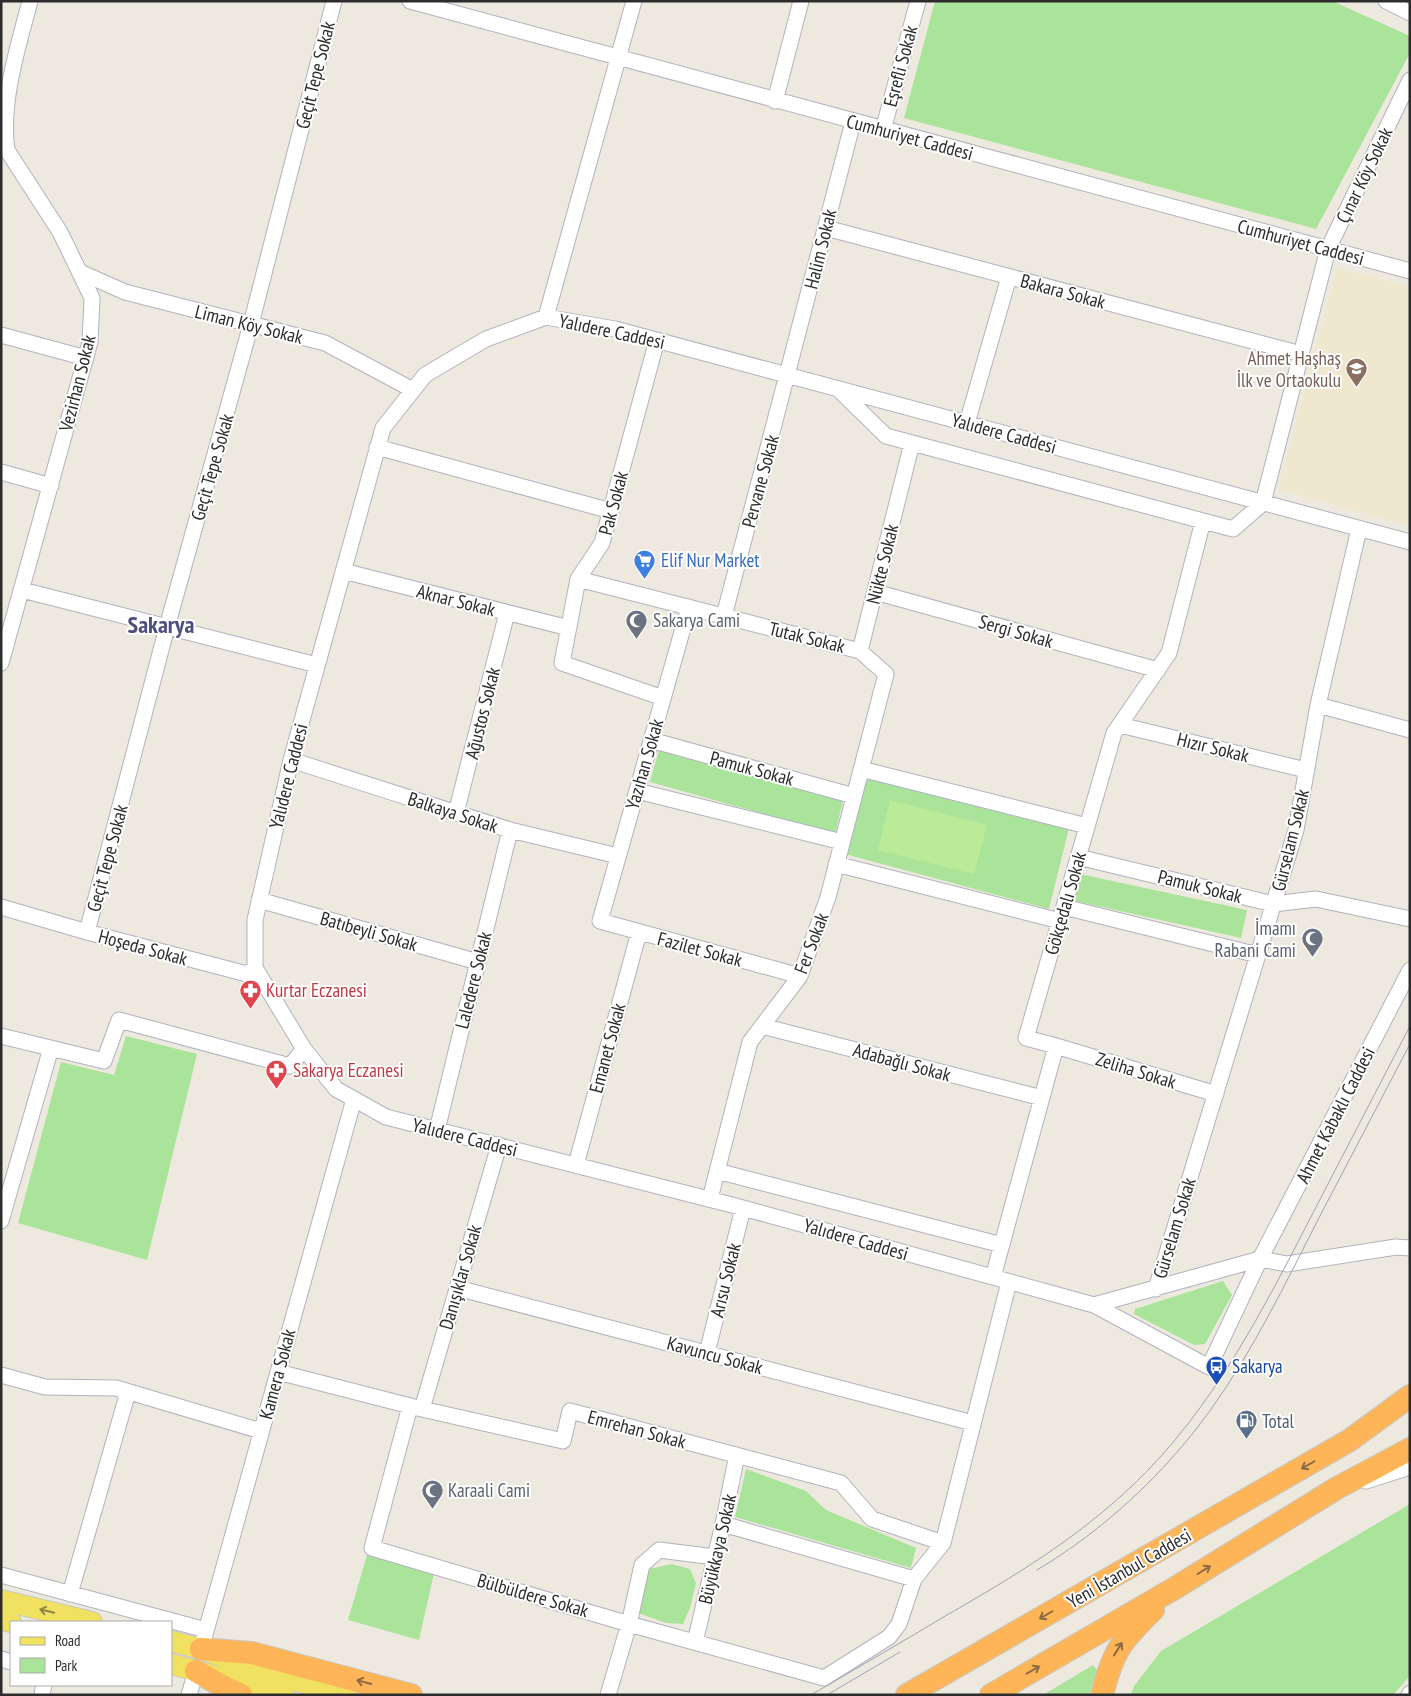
<svg xmlns="http://www.w3.org/2000/svg" width="1411" height="1696" font-family="'PT Sans Narrow',sans-serif">
<style>
.education{fill:#efe8ce}
.green{fill:#aae49b}
.pitch{fill:#bceb97}
.lines{fill:none;stroke-linecap:round;stroke-linejoin:round}
.minor-casing{stroke:#b2b2bf;stroke-width:17}
.major-casing{stroke:#c8c8c8;stroke-width:22}
.highway-casing{stroke:#c8c8c8;stroke-width:24}
.minor{stroke:#fff;stroke-width:15}
.major{stroke:#f1e160;stroke-width:20}
.highway{stroke:#feb558;stroke-width:22}
.tram{stroke:#a1a1b6;stroke-width:1}
.oneway{stroke:#8a6a40}
.oneway2{stroke:#8e8646}
.labels{text-anchor:middle;dominant-baseline:central;stroke-width:4;stroke-linejoin:round;paint-order:stroke}
.street-label{font-size:19px;fill:#2c2c2c;stroke:#fff}
.education-label{font-size:19px;fill:#785e54;stroke:#fff;text-anchor:end}
.shop-label{font-size:19px;fill:#366cbe;stroke:#fff;text-anchor:start}
.worship-label{font-size:19px;fill:#5b616d;stroke:#fff;text-anchor:start}
.health-label{font-size:19px;fill:#be3a42;stroke:#fff;text-anchor:start}
.transit-label{font-size:19px;fill:#164399;stroke:#fff;text-anchor:start}
.service-label{font-size:19px;fill:#4e5e75;stroke:#fff;text-anchor:start}
.district-label{font-size:24px;font-weight:bold;fill:#4c4e7d;stroke:#fff}
</style>
<rect width="100%" height="100%" fill="#ede9de"/>
<path class="education" d="M1337,268L1410,287V526L1278,489Z"/>
<path class="green" d="M935,1H1332L1410,36V53L1316,229L904,118Z
M659,750L843,801L835,834L650,782Z
M865,777L1069,828L1049,909L845,854Z
M1080,874L1247,910L1241,938L1075,901Z
M126,1036L197,1054L147,1260L18,1223L61,1062L114,1075Z
M1223,1281L1232,1295L1205,1344L1194,1345L1134,1314L1135,1309Z
M746,1469L806,1491L826,1510L916,1548L911,1568L735,1517Z
M1410,1504V1678H1408L1393,1695H1131L1134,1686L1161,1651Z
M367,1555L434,1573L419,1640L348,1620Z
M672,1564L690,1569L696,1583L690,1608L683,1624L666,1623L638,1613L649,1569Z
M1093,1665L1097,1670L1089,1695H1043Z"/>
<path class="pitch" d="M890,800L987,825L974,874L878,850Z"/>
<g class="lines">
<defs>
<path id="minor" d="M410,1L1410,271
M1386,1L1410,13
M775,101L801,1
M883,130L918,1
M826,228L1301,354
M80,272L125,292L325,343L413,390
M546,317L634,1
M1,335L86,358
M657,340L602,543L578,579L562,663L663,698
M838,389L886,436L1233,529L1263,503L1328,249L1410,80
M967,423L1009,277
M377,447L611,511
M1,472L51,486
M1410,542L615,329L546,317L486,339L425,375L383,428L291,760L255,920V968L304,1049L336,1089L386,1117L732,1205L1094,1305L1260,1259L1287,1264L1396,1247L1410,1248
M343,571L569,628
M578,579L860,651
M22,590L317,665
M875,592L1158,670
M689,607L600,921L800,976
M724,616L853,122
M1,663L90,342L92,298L60,232L7,150C0,103 18,47 30,1
M1318,705L1410,730
M1120,725L1306,770
M651,740L854,796
M291,760L510,830L618,856
M861,769L1087,826
M637,791L842,842
M456,813L507,613
M1078,857L1273,904L1316,899L1410,919
M836,864L1060,921
M259,900L478,962
M1,907L87,932L247,974L255,968
M1064,907L1258,955
M87,932L167,627L251,324L334,1
M762,1026L1042,1098
M1,1036L104,1061L119,1020L290,1066L304,1049
M1056,1046L1216,1094
M437,1130L510,830
M576,1165L639,932
M717,1171L1002,1245
M710,1199L750,1042L800,976L828,897L886,674L860,651L912,443
M1,1221L51,1048
M993,1277L1056,1046L1026,1038L1114,733L1169,653L1203,521
M457,1288L973,1423
M1156,1289L1296,830L1318,705L1359,529
M1094,1305L1209,1367L1260,1259L1410,970
M707,1353L743,1208
M278,1372L422,1409L563,1441L570,1411L841,1483L872,1519L943,1543
M1,1375L45,1387L116,1388L261,1431
M410,1406L372,1548L629,1624L824,1678L889,1637L899,1624L914,1579
M422,1409L499,1145
M1366,1481L1410,1467
M723,1524L914,1579L943,1543L1009,1282
M1,1575L206,1630
M70,1594L128,1392
M695,1642L723,1524L737,1455
M201,1649L354,1099
M1,1659L11,1662
M42,1695L44,1685
M189,1695L196,1671
M608,1695L629,1624L642,1565L659,1550L715,1557
M1409,1695L1410,1693"/>
<path id="major" d="M1,1600L92,1622
M1,1620L11,1622
M171,1641L201,1649L253,1669L347,1695
M171,1664L284,1695"/>
<path id="highway" d="M201,1649L252,1653L411,1695
M196,1671L222,1686L241,1695
M907,1695L1350,1440L1410,1396
M991,1695L1175,1588L1337,1488L1410,1449
M1102,1695C1113,1651 1121,1641 1153,1610"/>
</defs>
<use href="#minor" class="minor-casing"/>
<use href="#major" class="major-casing"/>
<use href="#highway" class="highway-casing"/>
<use href="#minor" class="minor"/>
<use href="#major" class="major"/>
<use href="#highway" class="highway"/>
<path class="tram" d="M1037,1570C1104,1530 1163,1475 1209,1412C1254,1350 1287,1280 1322,1212C1351,1156 1381,1100 1410,1044
M811,1695C857,1668 902,1642 947,1615C1015,1576 1076,1539 1133,1485C1213,1409 1264,1308 1314,1211C1346,1149 1378,1088 1410,1026
M827,1695L900,1652"/>
</g>
<defs><path id="oneway-shaft" d="M-6 0H5M1.5-3L5.5 0L1.5 3" fill="none" stroke-width="1.6" stroke-linecap="round" stroke-linejoin="round" transform="scale(1.25)"/></defs>
<g class="oneway">
<use href="#oneway-shaft" transform="translate(1308 1465) rotate(150)"/>
<use href="#oneway-shaft" transform="translate(1204 1570) rotate(-32)"/>
<use href="#oneway-shaft" transform="translate(1046 1615) rotate(150)"/>
<use href="#oneway-shaft" transform="translate(1118 1649) rotate(-58)"/>
<use href="#oneway-shaft" transform="translate(1033 1670) rotate(-30)"/>
<use href="#oneway-shaft" transform="translate(364 1682) rotate(-165)"/>
</g>
<use class="oneway2" href="#oneway-shaft" transform="translate(47 1611) rotate(-166)"/>
<defs>
<symbol id="school-pin" viewBox="-11 -11 22 30"><path d="M0 17L-7.5 6A9.5 9.5 0 1 1 7.5 6Z" fill="#8d6e63" stroke="#fff"/><path d="M0-5L7-2L0 1L-7-2ZM-4 1L0 2.5L4 1V4Q0 6-4 4Z" fill="#fff"/></symbol>
<symbol id="supermarket-pin" viewBox="-11 -11 22 30"><path d="M0 17L-7.5 6A9.5 9.5 0 1 1 7.5 6Z" fill="#3f7fe0" stroke="#fff"/><path d="M-6-5.5h2.5l.6 2H6L4.5 2H-2.5L-4.4-4H-6ZM-1.5 3.2a1.3 1.3 0 1 0 .1 0ZM3 3.2a1.3 1.3 0 1 0 .1 0Z" fill="#fff"/></symbol>
<symbol id="mosque-pin" viewBox="-11 -11 22 30"><path d="M0 17L-7.5 6A9.5 9.5 0 1 1 7.5 6Z" fill="#6b7280" stroke="#fff"/><path d="M3.5-4.9A6 6 0 1 0 3.5 4.9A5 5 0 1 1 3.5-4.9Z" fill="#fff"/></symbol>
<symbol id="pharmacy-pin" viewBox="-11 -11 22 30"><path d="M0 17L-7.5 6A9.5 9.5 0 1 1 7.5 6Z" fill="#e0444e" stroke="#fff"/><path d="M-2-6h4v4h4v4h-4v4h-4v-4h-4v-4h4Z" fill="#fff"/></symbol>
<symbol id="bus-pin" viewBox="-11 -11 22 30"><path d="M0 17L-7.5 6A9.5 9.5 0 1 1 7.5 6Z" fill="#1a4fb4" stroke="#fff"/><path d="M-5-6H5V4H4V6H2V4H-2V6H-4V4H-5ZM-3.5-4V0h7V-4ZM-3.5 1.2v1.5H-2V1.2ZM2 1.2v1.5H3.5V1.2Z" fill="#fff"/></symbol>
<symbol id="fuel-pin" viewBox="-11 -11 22 30"><path d="M0 17L-7.5 6A9.5 9.5 0 1 1 7.5 6Z" fill="#5c6f8a" stroke="#fff"/><path d="M-5.5-6h7V0h2V4h1.3V-2.5L3-4.5l.8-.8L6-3V5H2.5V1h-1V6h-7ZM-4.2-4.7v3.2H.2V-4.7Z" fill="#fff"/></symbol>
</defs>
<g fill-rule="evenodd">
<use href="#school-pin" x="1344" y="356" width="25" height="34"/>
<use href="#supermarket-pin" x="632" y="548" width="25" height="34"/>
<use href="#mosque-pin" x="624" y="608" width="25" height="34"/>
<use href="#mosque-pin" x="1300" y="926" width="25" height="34"/>
<use href="#pharmacy-pin" x="238" y="978" width="25" height="34"/>
<use href="#pharmacy-pin" x="264" y="1058" width="25" height="34"/>
<use href="#bus-pin" x="1204" y="1354" width="25" height="34"/>
<use href="#fuel-pin" x="1234" y="1408" width="25" height="34"/>
<use href="#mosque-pin" x="420" y="1478" width="25" height="34"/>
</g>
<g class="labels">
<g class="street-label">
<text transform="translate(900 66) rotate(-75)">Eşrefli Sokak</text>
<text transform="translate(315 75) rotate(-76)">Geçit Tepe Sokak</text>
<text transform="translate(910 137) rotate(15)">Cumhuriyet Caddesi</text>
<text transform="translate(1364 175) rotate(-64)">Çınar Köy Sokak</text>
<text transform="translate(1301 242) rotate(15)">Cumhuriyet Caddesi</text>
<text transform="translate(820 249) rotate(-76)">Halim Sokak</text>
<text transform="translate(1063 291) rotate(15)">Bakara Sokak</text>
<text transform="translate(249 324) rotate(14)">Liman Köy Sokak</text>
<text transform="translate(612 331) rotate(12)">Yalıdere Caddesi</text>
<text transform="translate(77 383) rotate(-76)">Vezirhan Sokak</text>
<text transform="translate(1004 433) rotate(15)">Yalıdere Caddesi</text>
<text transform="translate(212 467) rotate(-74)">Geçit Tepe Sokak</text>
<text transform="translate(760 481) rotate(-75)">Pervane Sokak</text>
<text transform="translate(613 503) rotate(-75)">Pak Sokak</text>
<text transform="translate(882 564) rotate(-76)">Nükte Sokak</text>
<text transform="translate(456 600) rotate(14)">Aknar Sokak</text>
<text transform="translate(1016 631) rotate(16)">Sergi Sokak</text>
<text transform="translate(807 637) rotate(14)">Tutak Sokak</text>
<text transform="translate(482 713) rotate(-76)">Ağustos Sokak</text>
<text transform="translate(1213 747) rotate(14)">Hızır Sokak</text>
<text transform="translate(644 764) rotate(-74)">Yazıhan Sokak</text>
<text transform="translate(752 768) rotate(15)">Pamuk Sokak</text>
<text transform="translate(288 776) rotate(-76)">Yalıdere Caddesi</text>
<text transform="translate(453 812) rotate(18)">Balkaya Sokak</text>
<text transform="translate(1290 840) rotate(-76)">Gürselam Sokak</text>
<text transform="translate(107 858) rotate(-75)">Geçit Tepe Sokak</text>
<text transform="translate(1200 886) rotate(14)">Pamuk Sokak</text>
<text transform="translate(1065 903) rotate(-74)">Gökçedalı Sokak</text>
<text transform="translate(369 931) rotate(16)">Batıbeyli Sokak</text>
<text transform="translate(811 943) rotate(-69)">Fer Sokak</text>
<text transform="translate(143 947) rotate(15)">Hoşeda Sokak</text>
<text transform="translate(700 949) rotate(15)">Fazilet Sokak</text>
<text transform="translate(473 980) rotate(-76)">Laledere Sokak</text>
<text transform="translate(607 1048) rotate(-75)">Emanet Sokak</text>
<text transform="translate(902 1062) rotate(15)">Adabağlı Sokak</text>
<text transform="translate(1136 1070) rotate(17)">Zeliha Sokak</text>
<text transform="translate(1335 1115) rotate(-63)">Ahmet Kabaklı Caddesi</text>
<text transform="translate(465 1137) rotate(14)">Yalıdere Caddesi</text>
<text transform="translate(1174 1228) rotate(-73)">Gürselam Sokak</text>
<text transform="translate(856 1239) rotate(16)">Yalıdere Caddesi</text>
<text transform="translate(460 1277) rotate(-74)">Danışıklar Sokak</text>
<text transform="translate(725 1280) rotate(-76)">Arısu Sokak</text>
<text transform="translate(715 1355) rotate(15)">Kavuncu Sokak</text>
<text transform="translate(277 1374) rotate(-75)">Kamera Sokak</text>
<text transform="translate(637 1429) rotate(15)">Emrehan Sokak</text>
<text transform="translate(717 1549) rotate(-77)">Büyükkaya Sokak</text>
<text transform="translate(1129 1568) rotate(-30)">Yeni İstanbul Caddesi</text>
<text transform="translate(533 1595) rotate(16)">Bülbüldere Sokak</text>
</g>
<g class="education-label">
<text x="1341" y="358">Ahmet Haşhaş<tspan x="1341" dy="22">İlk ve Ortaokulu</tspan></text>
</g>
<g class="shop-label">
<text x="661" y="560">Elif Nur Market</text>
</g>
<g class="worship-label">
<text x="653" y="620">Sakarya Cami</text>
<text x="1296" y="928" text-anchor="end">İmamı<tspan x="1296" dy="22">Rabani Cami</tspan></text>
<text x="448" y="1490">Karaali Cami</text>
</g>
<g class="health-label">
<text x="266" y="990">Kurtar Eczanesi</text>
<text x="293" y="1070">Sakarya Eczanesi</text>
</g>
<g class="transit-label">
<text x="1232" y="1366">Sakarya</text>
</g>
<g class="service-label">
<text x="1262" y="1421">Total</text>
</g>
<g class="district-label">
<text x="161" y="624">Sakarya</text>
</g>
</g>
<rect width="1411" height="1696" fill="none" stroke="#2c2c2c" stroke-width="5"/>
<rect x="10" y="1621" width="162" height="65" fill="#ffffff" stroke="#ababab"/>
<rect x="20" y="1637" width="25" height="8" fill="#f1e160" stroke="#ababab"/>
<text x="55" y="1646" font-size="15" fill="#2c2c2c">Road</text>
<rect x="20" y="1658" width="25" height="15" fill="#aae49b" stroke="#ababab"/>
<text x="55" y="1671" font-size="15" fill="#2c2c2c">Park</text>
</svg>
